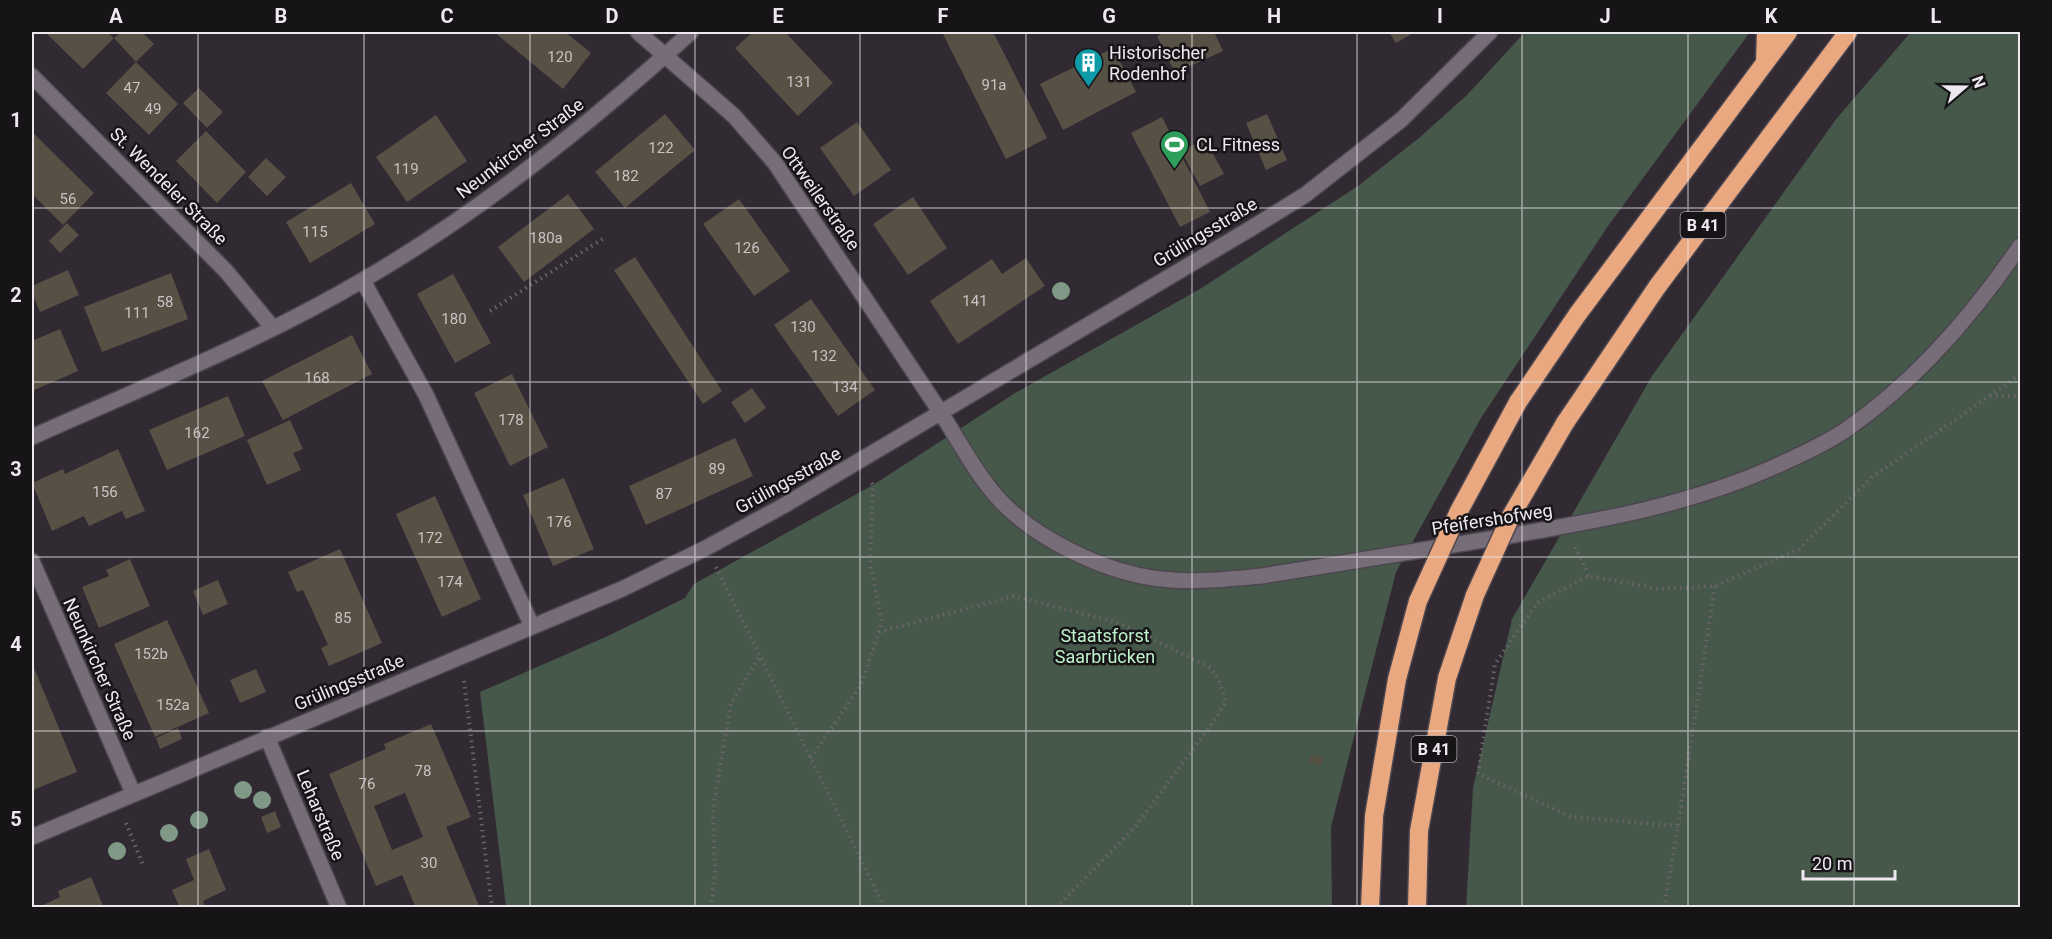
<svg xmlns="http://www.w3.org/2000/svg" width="2052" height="939" font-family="Roboto,sans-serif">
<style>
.green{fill:#455849}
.building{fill:#575045;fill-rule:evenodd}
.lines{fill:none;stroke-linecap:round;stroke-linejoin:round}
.street-casing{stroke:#4c464e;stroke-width:18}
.secondary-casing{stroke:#4c464e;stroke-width:18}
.highway-casing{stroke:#4c464e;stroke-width:21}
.path{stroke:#6b646c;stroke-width:4;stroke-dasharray:1.5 4.5;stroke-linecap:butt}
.street{stroke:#766d79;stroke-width:15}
.secondary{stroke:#766d79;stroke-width:15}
.highway{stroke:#e9a880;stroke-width:18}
.highway-bridge-casing{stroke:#4c464e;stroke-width:21;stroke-linecap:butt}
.highway-bridge{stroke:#e9a880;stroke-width:18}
.tree{fill:#7f9986}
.grid{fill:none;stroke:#eee9ef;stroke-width:1.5;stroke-opacity:0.55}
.labels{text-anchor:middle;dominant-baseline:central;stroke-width:5;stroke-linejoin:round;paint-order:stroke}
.number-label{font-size:15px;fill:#c8c3c4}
.shield{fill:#171418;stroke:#aea9ae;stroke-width:1.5}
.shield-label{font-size:16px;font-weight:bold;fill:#eee9ef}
.poi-label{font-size:18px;fill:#eee9ef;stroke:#171418;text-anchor:start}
.street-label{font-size:18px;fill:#eee9ef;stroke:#171418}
.park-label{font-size:18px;fill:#bef3ca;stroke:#171418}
.neatline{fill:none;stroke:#eee9ef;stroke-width:2}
.grid-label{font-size:20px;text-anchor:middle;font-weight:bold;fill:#eee9ef}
</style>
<rect width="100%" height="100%" fill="#312a33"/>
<path class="green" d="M1525,32H1750L1608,226L1481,418L1396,572L1331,827L1332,907H506L480,692L608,636L685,598L694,584L873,485L1015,393L1200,289L1358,186L1419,138L1467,95Z
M1911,32H2020V907L1466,908L1473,788L1512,619L1652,376L1837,118Z"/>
<path class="building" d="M45,32H107L114,38L83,69Z
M121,32H142L154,44L136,62L114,38Z
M494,32H565L591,53L563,89Z
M753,32H785L833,83L798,116L735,48Z
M942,32H993L1047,138L1006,159Z
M1166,32H1214L1223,51L1175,73L1157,36Z
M1389,32H1415L1396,43Z
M1113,48L1136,92L1063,130L1040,84Z
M136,62L178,104L149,135L106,93Z
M199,88L223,112L207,128L183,103Z
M665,114L695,150L625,208L595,172Z
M1267,114L1287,160L1266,170L1246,123Z
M436,115L467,161L407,202L376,157Z
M1162,117L1210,212L1180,227L1131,133Z
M857,122L891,170L854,196L820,148Z
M206,131L246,172L217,203L176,161Z
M32,132L94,193L63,225L32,194Z
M1205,139L1224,174L1200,186L1181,151Z
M266,158L286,177L267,196L248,177Z
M351,183L375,224L310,263L286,222Z
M568,194L594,229L524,282L498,247Z
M913,197L947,248L908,275L873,224Z
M739,199L790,271L754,296L703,224Z
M67,223L79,235L60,253L49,241Z
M635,257L722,391L703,404L614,270Z
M1026,258L1045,286L958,344L930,301L992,259L1002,274Z
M68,270L79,295L40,312L32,293V286Z
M171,273L188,319L102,352L84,307Z
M453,274L491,343L455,363L417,294Z
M811,299L875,390L838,416L774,325Z
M60,329L78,371L32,391V341Z
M352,335L372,374L283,420L262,381Z
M512,374L548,447L510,466L474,393Z
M752,388L766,408L745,423L731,402Z
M228,396L245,436L167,470L149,430Z
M290,420L303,449L293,453L301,470L267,485L247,440Z
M735,438L753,476L646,525L629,486Z
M118,449L145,511L126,519L122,511L89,526L84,516L52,531L32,483L63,469L65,474Z
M564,478L594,549L553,566L523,495Z
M435,496L481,599L442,617L396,514Z
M340,549L382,643L329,666L321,648L328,645L303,590L297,592L288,572Z
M130,559L150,606L99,628L82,587L109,576L106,570Z
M218,580L228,604L203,615L193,591Z
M167,620L209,713L155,737L114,644Z
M32,663L77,772L33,790L32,785Z
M256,669L266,692L240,703L230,680Z
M431,724L471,817L446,827L480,908H416L402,875L376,886L329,774L386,749L384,744ZM405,793L423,837L392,850L374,806Z
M178,728L182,739L160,749L156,738Z
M1311,754L1324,758L1321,766L1309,762Z
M275,811L281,827L267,833L261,817Z
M209,849L226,890L203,901L206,908H180L172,890L194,880L186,859Z
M91,877L104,908H37L60,897L58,891Z"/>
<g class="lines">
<defs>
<path id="street" d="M638,32L734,116L775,163L941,413
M32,76L226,271L273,328
M363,281L426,395L532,626
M32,437C143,387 258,342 363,280C482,211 590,124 691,32
M32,561L133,793
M267,737L339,908
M32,837L622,589L706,548L783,506L1250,229L1305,195L1401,120L1490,32"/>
<path id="secondary" d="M941,413C959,441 975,472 997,497C1034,539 1106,573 1161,579C1194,583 1229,579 1262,576C1338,564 1414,551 1490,539C1591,522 1693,506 1787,461C1807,452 1828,442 1847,429C1916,381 1973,315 2020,246"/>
<path id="highway" d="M1765,63L1766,32
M1518,402L1577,315L1788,32
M1565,423L1657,287L1848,32
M1370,908L1374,816L1397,679L1418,601
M1417,908L1419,831L1447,678L1475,595"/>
</defs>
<use href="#street" class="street-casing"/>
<use href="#secondary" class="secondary-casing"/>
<use href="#highway" class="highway-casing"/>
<path class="path" d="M490,311L604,238
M1990,396H2020
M1575,547L1589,576
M716,567L885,908
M879,632L1014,596L1119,623L1209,667L1218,678L1226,701L1218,715L1136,826L1056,908
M464,681L492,908
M811,758L861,685L882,623L870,563L873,485L870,481
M126,823L143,865
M1678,826L1572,817L1478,774L1495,664L1537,603L1589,576L1659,589L1715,586L1799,549L1872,477L2020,375
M711,908L715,873L713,809L731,703L760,656
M1664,908L1678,826L1715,586"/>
<use href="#street" class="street"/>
<use href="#secondary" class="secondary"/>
<use href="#highway" class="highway"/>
<defs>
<path id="highway-bridge" d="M1475,595L1511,516L1565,423
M1418,601L1459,511L1518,402"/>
</defs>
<use href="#highway-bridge" class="highway-bridge-casing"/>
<use href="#highway-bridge" class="highway-bridge"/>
</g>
<g class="tree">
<circle cx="1061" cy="291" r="9"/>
<circle cx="243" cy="790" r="9"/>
<circle cx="262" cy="800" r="9"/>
<circle cx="199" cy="820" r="9"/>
<circle cx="169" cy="833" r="9"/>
<circle cx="117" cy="851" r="9"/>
</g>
<path class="grid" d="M198,32V908M364,32V908M530,32V908M695,32V908M860,32V908M1026,32V908M1192,32V908M1357,32V908M1522,32V908M1688,32V908M1854,32V908M32,208H2020M32,382H2020M32,557H2020M32,731H2020"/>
<defs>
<symbol id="building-pin" viewBox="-11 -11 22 30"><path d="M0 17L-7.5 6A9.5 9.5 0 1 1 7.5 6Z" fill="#0f9aa8" stroke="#171418"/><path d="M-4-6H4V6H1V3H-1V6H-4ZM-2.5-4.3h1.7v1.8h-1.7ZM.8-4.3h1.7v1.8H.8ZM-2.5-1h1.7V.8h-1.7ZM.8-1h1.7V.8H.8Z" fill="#fff"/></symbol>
<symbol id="stadium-pin" viewBox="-11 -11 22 30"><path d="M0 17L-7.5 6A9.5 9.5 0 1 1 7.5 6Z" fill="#2e9e5b" stroke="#171418"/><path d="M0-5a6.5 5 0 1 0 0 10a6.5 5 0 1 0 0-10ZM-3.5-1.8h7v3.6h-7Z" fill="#fff"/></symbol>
</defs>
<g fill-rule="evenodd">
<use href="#building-pin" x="1072" y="46" width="33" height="45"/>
<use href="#stadium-pin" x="1158" y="128" width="33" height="45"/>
</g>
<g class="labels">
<g class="number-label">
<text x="560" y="57">120</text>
<text x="799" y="82">131</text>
<text x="994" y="85">91a</text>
<text x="132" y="88">47</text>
<text x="153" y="109">49</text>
<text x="661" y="148">122</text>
<text x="406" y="169">119</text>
<text x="626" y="176">182</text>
<text x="68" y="199">56</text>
<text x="315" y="232">115</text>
<text x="546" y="238">180a</text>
<text x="747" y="248">126</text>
<text x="975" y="301">141</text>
<text x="165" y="302">58</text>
<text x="137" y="313">111</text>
<text x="454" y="319">180</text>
<text x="803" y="327">130</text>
<text x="824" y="356">132</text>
<text x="317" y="378">168</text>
<text x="845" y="387">134</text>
<text x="511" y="420">178</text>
<text x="197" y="433">162</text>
<text x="717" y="469">89</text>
<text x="105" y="492">156</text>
<text x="664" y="494">87</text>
<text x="559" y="522">176</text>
<text x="430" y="538">172</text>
<text x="450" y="582">174</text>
<text x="343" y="618">85</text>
<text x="151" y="654">152b</text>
<text x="173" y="705">152a</text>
<text x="423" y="771">78</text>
<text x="367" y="784">76</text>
<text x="429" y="863">30</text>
</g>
<g class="shield">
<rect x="1680.5" y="212" width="45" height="26" rx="4.5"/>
<rect x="1411.5" y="736" width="45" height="26" rx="4.5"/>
</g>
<g class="shield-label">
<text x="1703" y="225">B 41</text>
<text x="1434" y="749">B 41</text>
</g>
<g class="poi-label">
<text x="1109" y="52">Historischer<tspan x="1109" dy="21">Rodenhof</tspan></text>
<text x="1196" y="144">CL Fitness</text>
</g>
<g class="street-label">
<text transform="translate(520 148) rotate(-37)">Neunkircher Straße</text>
<text transform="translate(169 186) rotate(45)">St. Wendeler Straße</text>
<text transform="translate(821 198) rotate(55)">Ottweilerstraße</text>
<text transform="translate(1205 232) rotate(-31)">Grülingsstraße</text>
<text transform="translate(788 480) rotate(-29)">Grülingsstraße</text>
<text transform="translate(1492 519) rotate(-9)">Pfeifershofweg</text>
<text transform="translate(100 669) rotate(66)">Neunkircher Straße</text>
<text transform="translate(349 682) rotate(-23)">Grülingsstraße</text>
<text transform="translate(321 815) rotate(67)">Leharstraße</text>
</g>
<g class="park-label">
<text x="1105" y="635">Staatsforst<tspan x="1105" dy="21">Saarbrücken</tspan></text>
</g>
</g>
<rect width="2052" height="939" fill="none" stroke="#171418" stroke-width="66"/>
<g transform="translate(1965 87) rotate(70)" stroke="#171418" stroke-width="4.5" paint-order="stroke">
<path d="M0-4.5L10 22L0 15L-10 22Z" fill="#eee9ef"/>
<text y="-9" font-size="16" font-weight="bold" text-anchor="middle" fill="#eee9ef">N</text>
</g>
<path d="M1803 870v9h92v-9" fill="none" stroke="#eee9ef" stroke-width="3"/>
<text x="1812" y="870" font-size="18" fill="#eee9ef" stroke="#171418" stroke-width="4.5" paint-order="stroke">20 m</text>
<rect x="33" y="33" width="1986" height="873" class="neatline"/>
<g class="grid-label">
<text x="116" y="23">A</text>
<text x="281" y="23">B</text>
<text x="447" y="23">C</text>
<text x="612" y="23">D</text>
<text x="778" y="23">E</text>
<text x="943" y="23">F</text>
<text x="1109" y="23">G</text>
<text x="1274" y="23">H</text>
<text x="1440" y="23">I</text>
<text x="1605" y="23">J</text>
<text x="1771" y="23">K</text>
<text x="1936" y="23">L</text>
<text x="16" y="127">1</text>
<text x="16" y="302">2</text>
<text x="16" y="476">3</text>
<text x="16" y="651">4</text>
<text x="16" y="826">5</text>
</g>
</svg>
